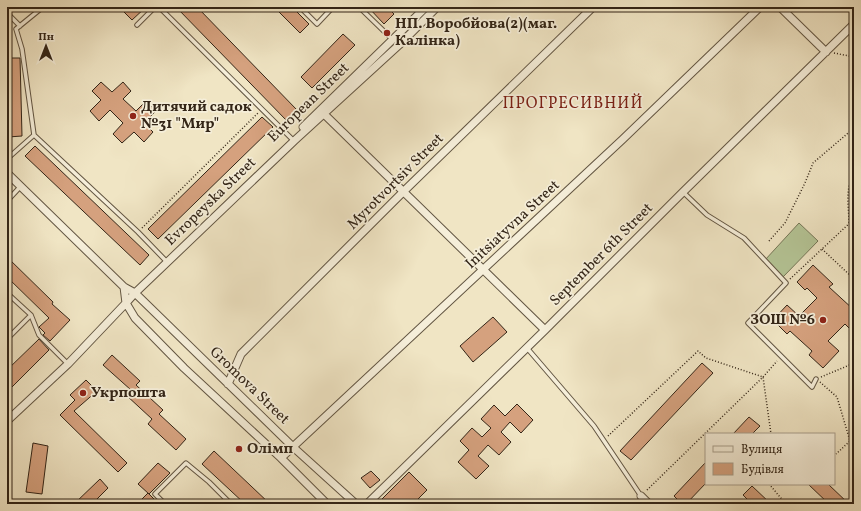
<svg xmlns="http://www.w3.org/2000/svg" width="861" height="511" font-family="Vollkorn,serif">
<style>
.green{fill:#b5c697;stroke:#747657}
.building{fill:#d5a17e;stroke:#332517}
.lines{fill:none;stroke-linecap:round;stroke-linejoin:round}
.service-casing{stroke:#625542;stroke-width:5.5}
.minor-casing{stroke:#625542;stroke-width:9}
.path{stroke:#332517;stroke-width:1.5;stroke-dasharray:1 2;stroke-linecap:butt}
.service{stroke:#f5eed9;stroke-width:3.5}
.minor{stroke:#f5eed9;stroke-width:7}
.poi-dot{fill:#8f2418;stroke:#f5eed9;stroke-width:1.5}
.labels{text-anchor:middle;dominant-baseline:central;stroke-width:3.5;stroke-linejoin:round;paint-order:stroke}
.poi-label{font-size:15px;font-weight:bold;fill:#332517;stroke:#f5eed9;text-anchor:start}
.street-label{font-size:15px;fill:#332517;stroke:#f5eed9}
.neighbourhood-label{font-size:16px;letter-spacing:1px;fill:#7a1f14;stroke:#f5eed9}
</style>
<rect width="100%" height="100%" fill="#f0e5c4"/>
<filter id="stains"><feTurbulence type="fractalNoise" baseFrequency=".005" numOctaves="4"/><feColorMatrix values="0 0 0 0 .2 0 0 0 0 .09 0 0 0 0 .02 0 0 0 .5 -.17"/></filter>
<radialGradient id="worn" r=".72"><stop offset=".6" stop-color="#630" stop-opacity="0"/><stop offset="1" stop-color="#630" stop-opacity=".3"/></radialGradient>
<path class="green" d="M799,223L818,241L783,277L765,260Z"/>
<path class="building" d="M119,7H146L132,20Z
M176,7H197L297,110L287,121Z
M274,7H292L309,24L300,33Z
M368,7H387L394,14L384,24Z
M343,34L355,45L312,88L301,77Z
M7,58H20L22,136L8,137Z
M101,82L112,92L123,82L131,91L123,99L136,111L146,101L156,111L144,123L153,132L144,142L134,132L122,143L113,134L123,123L110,110L99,121L90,111L101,100L92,91Z
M262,117L273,127L158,239L148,229Z
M35,146L149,255L140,265L25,156Z
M7,257L53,302L52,304L70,320L50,341L43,335L45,333L39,327L49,318L7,277Z
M813,265L833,284L829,287L854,310V333L845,324L828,341L839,351L823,368L809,355L812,351L790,331L787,334L773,320L787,305L799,316L817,298L807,288L805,290L797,282Z
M493,317L507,332L473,362L460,346Z
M39,339L49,350L7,392V370Z
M112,355L140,381L136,385L163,410L159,414L186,439L176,450L148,424L152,419L126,395L131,390L103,365Z
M702,363L713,373L631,460L620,451Z
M86,380L97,391L74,411L127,463L118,472L60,415L75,400L70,395Z
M517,404L533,420L521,433L510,422L501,432L511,442L499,455L488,445L478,456L489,466L476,479L458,462L469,450L460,441L472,428L482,437L491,428L481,419L494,405L505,416Z
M749,417L760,426L752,434H733Z
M33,443L48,446L42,494L26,492Z
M214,451L270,504H245L202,464Z
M706,462V483L686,504H682L674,496Z
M158,463L170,473L149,494L138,484Z
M371,471L380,480L370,488L361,478Z
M409,472L427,490L413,504H377Z
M100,479L108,488L92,504H74Z
M808,484H828L849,504H829Z
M752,486L771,504H752L743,495Z
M148,493L159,504H137Z"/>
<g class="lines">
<defs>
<path id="service" d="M159,7L294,141
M300,7L317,24L333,7
M359,7L393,40
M7,13L20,26
M137,25L155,7
M34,135L22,49L16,29L43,7
M7,159L34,135L138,232L167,262
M683,192L707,215L744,238L786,283L748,323L812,387L816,379
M7,201L21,186
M7,293L31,315L39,335L68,364
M7,339L31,315
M527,348L594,426L641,496
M165,504L155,494L186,463L209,482L231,504"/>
<path id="minor" d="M780,7L826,52
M324,114L545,330
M303,127L426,7
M7,173L124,287L135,293L293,447L356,504
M124,287L126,303L135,318L184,368L281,458L327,504
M228,384L241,354L404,191L593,7
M7,421L68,364L126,303L135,293L294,141L399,45L437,7
M281,458L623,139L760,7
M641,496L649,504
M367,504L545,330L683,192L854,24"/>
</defs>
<use href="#service" class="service-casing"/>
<use href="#minor" class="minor-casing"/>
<path class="path" d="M834,53L854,57
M854,141L850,183C846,196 849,210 849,223L854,227
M142,228L259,112
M769,241L785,223L805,183L813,163L854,128
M822,249L854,279
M790,279L854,219
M821,377L852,364H854
M820,382L837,397L850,441L836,454
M608,436L698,351L706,358L763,377L771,434
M769,484L786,504
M647,490L763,377L777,361"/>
<use href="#service" class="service"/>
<use href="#minor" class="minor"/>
</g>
<g class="poi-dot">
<circle cx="387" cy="33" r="4"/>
<circle cx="133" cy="116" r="4"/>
<circle cx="823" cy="320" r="4"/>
<circle cx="83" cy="393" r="4"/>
<circle cx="239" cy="449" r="4"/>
</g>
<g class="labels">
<g class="poi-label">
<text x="395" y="24">НП. Воробйова(2)(маг.<tspan x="395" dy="17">Калінка)</tspan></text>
<text x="141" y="107">Дитячий садок<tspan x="141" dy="17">№31 "Мир"</tspan></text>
<text x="815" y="320" text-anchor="end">ЗОШ №6</text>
<text x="91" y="393">Укрпошта</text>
<text x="247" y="449">Олімп</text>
</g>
<g class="street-label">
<text transform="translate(309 103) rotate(-44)">European Street</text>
<text transform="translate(396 182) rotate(-45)">Myrotvortsiv Street</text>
<text transform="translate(211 202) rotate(-44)">Evropeyska Street</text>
<text transform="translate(513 225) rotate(-43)">Initsiatyvna Street</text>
<text transform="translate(602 255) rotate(-45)">September 6th Street</text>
<text transform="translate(249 386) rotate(44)">Gromova Street</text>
</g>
<g class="neighbourhood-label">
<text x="573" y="104">ПРОГРЕСИВНИЙ</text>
</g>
</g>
<rect width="861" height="511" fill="none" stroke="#f0e5c4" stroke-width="24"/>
<rect x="8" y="8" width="845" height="495" fill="none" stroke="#332517" stroke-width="2"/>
<rect x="12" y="12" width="837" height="487" fill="none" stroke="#332517"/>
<rect x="705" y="433" width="130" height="52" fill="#f5eed9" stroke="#a79e8b"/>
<rect x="713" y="446" width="20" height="6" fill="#f5eed9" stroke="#a79e8b"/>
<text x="741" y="453" font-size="12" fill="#332517">Вулиця</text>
<rect x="713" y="463" width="20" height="12" fill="#d5a17e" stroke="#a79e8b"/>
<text x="741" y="473" font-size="12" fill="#332517">Будівля</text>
<g transform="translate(46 46)" stroke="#f5eed9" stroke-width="3" paint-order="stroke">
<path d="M0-3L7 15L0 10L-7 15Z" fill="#332517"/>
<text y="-6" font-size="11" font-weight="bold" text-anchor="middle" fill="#332517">Пн</text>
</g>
<rect width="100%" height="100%" filter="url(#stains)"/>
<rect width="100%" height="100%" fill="url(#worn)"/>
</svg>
